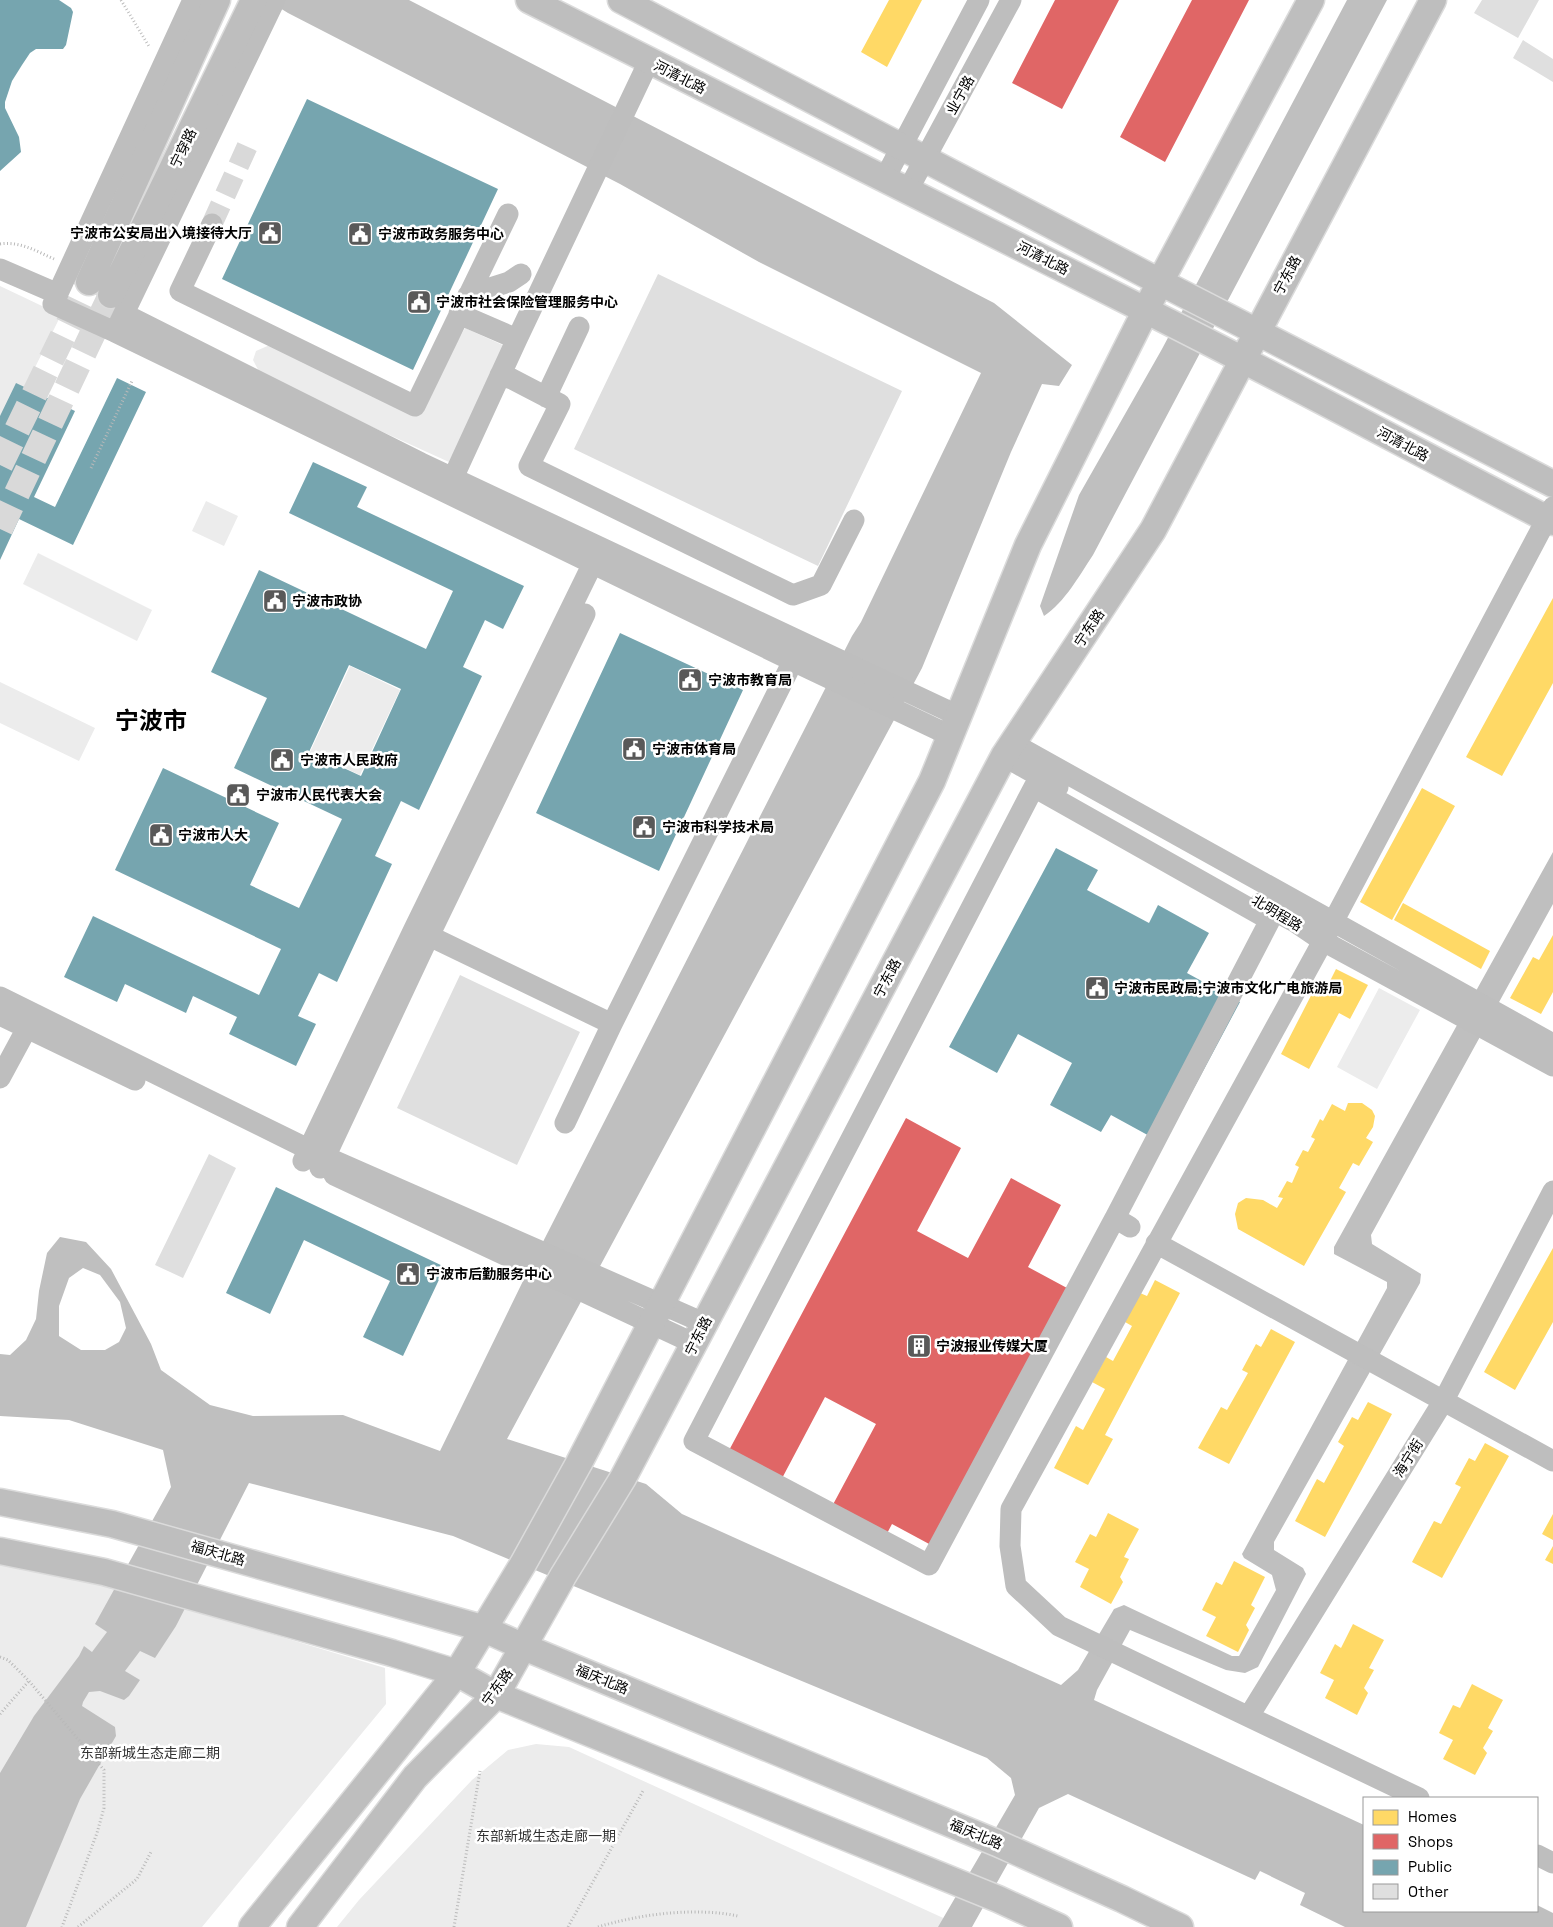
<svg xmlns="http://www.w3.org/2000/svg" width="1553" height="1927" font-family="'Space Grotesk','Noto Sans SC',sans-serif">
<style>
.green{fill:#ececec}
.water{fill:#bfbfbf;fill-rule:evenodd}
.homes{fill:#ffd966}
.shops{fill:#e06666}
.public{fill:#76a5af;fill-rule:evenodd}
.building{fill:#dfdfdf}
.lines{fill:none;stroke-linecap:round;stroke-linejoin:round}
.minor-tunnel{stroke:#d9d9d9;stroke-width:21;stroke-dasharray:21 11;stroke-linecap:butt}
.major-tunnel{stroke:#d9d9d9;stroke-width:26;stroke-dasharray:26 13;stroke-linecap:butt}
.major-casing{stroke:#dbdbdb;stroke-width:29}
.path{stroke:#b9b9b9;stroke-width:3;stroke-dasharray:1 2.5;stroke-linecap:butt}
.minor{stroke:#bebebe;stroke-width:21}
.major{stroke:#bebebe;stroke-width:26}
.labels{text-anchor:middle;dominant-baseline:central;stroke-width:5;stroke-linejoin:round;paint-order:stroke}
.street-label{font-size:14px;fill:#000;stroke:#fff}
.poi-label{font-size:14px;font-weight:bold;fill:#000;stroke:#fff;text-anchor:start}
.park-label{font-size:14px;fill:#333;stroke:#fff}
.town-label{font-size:24px;font-weight:bold;fill:#000;stroke:#fff}
</style>
<rect width="100%" height="100%" fill="#fff"/>
<path class="green" d="M0,286L61,315L0,438Z
M465,328L507,347L449,462L262,377L253,360L256,351L272,344L418,412Z
M206,501L238,516L224,546L192,531Z
M38,553L152,610L137,641L23,584Z
M350,666L400,690L360,775L310,752Z
M0,682L95,728L79,761L0,723Z
M1379,988L1420,1010L1377,1089L1337,1067Z
M0,1563L115,1587L385,1668L386,1704L202,1927H0Z
M536,1744L569,1747L963,1927H337L359,1900L472,1780L508,1750Z"/>
<path class="water" d="M267,0H409L994,303L1072,365L1059,386L1042,384L1011,452L922,668L507,1439L646,1484L682,1514L1061,1685L1078,1670L1114,1609L1124,1605L1232,1656H1239L1276,1590L1272,1575L1244,1558L1242,1554L1387,1288V1282L1334,1254V1247L1553,852V904L1371,1235L1372,1244L1421,1274L1420,1283L1274,1542V1550L1303,1568L1306,1574L1258,1667L1245,1673L1226,1670L1130,1630L1097,1690L1094,1700L1364,1825V1911H1537V1905L1553,1913V1927H1345L1300,1905L1305,1893L1260,1871L1255,1880L1068,1794L1039,1808L972,1927H938L1015,1795L1011,1778L987,1758L453,1536L249,1483L176,1626L155,1658L140,1651L125,1671L140,1680L129,1696L124,1700L100,1691L89,1692L83,1702L82,1706L115,1727L116,1736L80,1799L26,1927H0V1773L34,1716L79,1656L84,1646L92,1652L107,1632L95,1624L171,1487L163,1450L69,1420L0,1416V1354L10,1355L26,1340L36,1319L39,1291L47,1253L60,1237L86,1242L111,1269L151,1344L161,1370L210,1405L253,1416L343,1415L440,1451L523,1281L852,636L861,622L981,373L759,262L620,184L288,13ZM83,1268L100,1275L120,1302L126,1328L119,1342L105,1350H81L59,1336V1306L69,1278Z
M1347,0H1387L1093,555C1079,576 1065,602 1044,616L1040,606L1079,495L1162,349Z"/>
<path class="homes" d="M889,0H922L887,67L861,52Z
M1553,598V683L1502,776L1466,757Z
M1422,788L1455,806L1392,920L1360,902Z
M1403,903L1490,951L1481,969L1394,920Z
M1553,935V992L1541,1014L1510,998L1533,957L1539,960Z
M1336,969L1368,985L1350,1019L1339,1013L1309,1069L1281,1054L1319,980L1328,985Z
M1348,1103H1362L1372,1110L1375,1116L1373,1127L1366,1138L1373,1142L1359,1166L1353,1163L1339,1188L1346,1192L1304,1266L1238,1229L1235,1214L1238,1203L1246,1198L1263,1200L1277,1208L1283,1198L1278,1197L1287,1181L1292,1183L1299,1167L1295,1165L1303,1150L1308,1152L1315,1139L1311,1137L1320,1119L1323,1121L1332,1104L1345,1111Z
M1553,1248V1322L1515,1390L1484,1372Z
M1155,1280L1180,1293L1105,1435L1113,1439L1088,1485L1054,1468L1076,1426L1083,1430L1105,1389L1092,1382L1106,1357L1113,1361L1132,1326L1125,1322L1140,1293L1147,1296Z
M1271,1329L1295,1342L1229,1464L1198,1448L1221,1407L1227,1410L1248,1373L1242,1370L1256,1344L1261,1347Z
M1368,1402L1392,1414L1325,1537L1295,1521L1317,1479L1324,1483L1344,1446L1338,1442L1352,1417L1358,1420Z
M1485,1443L1509,1456L1442,1578L1412,1562L1434,1521L1441,1524L1461,1487L1455,1484L1469,1458L1475,1461Z
M1108,1513L1139,1529L1124,1557L1129,1559L1120,1577L1123,1582L1111,1604L1080,1587L1089,1569L1075,1562L1090,1534L1096,1537Z
M1553,1514V1540L1542,1534Z
M1553,1546V1564L1545,1560Z
M1234,1561L1265,1577L1251,1605L1255,1608L1246,1625L1249,1630L1238,1652L1206,1636L1216,1617L1202,1610L1216,1582L1222,1585Z
M1353,1624L1384,1640L1369,1668L1374,1670L1364,1688L1368,1693L1357,1715L1325,1698L1334,1680L1320,1673L1335,1644L1341,1648Z
M1472,1684L1503,1700L1488,1728L1493,1731L1483,1748L1487,1753L1475,1775L1443,1759L1453,1740L1439,1733L1453,1705L1460,1708Z"/>
<path class="shops" d="M1055,0H1119L1062,109L1012,83Z
M1192,0H1249L1165,162L1120,137Z
M906,1118L961,1148L917,1231L968,1258L1011,1178L1061,1205L1028,1267L1080,1295L944,1552L892,1524L883,1541L829,1512L876,1424L825,1397L779,1484L726,1456Z"/>
<path class="public" d="M0,0H59L71,8L73,12L66,45L63,49H36L30,53L22,65L12,81L5,102V108L19,137L21,152L0,171Z
M307,99L498,189L413,370L222,279Z
M117,378L146,392L73,545L19,519L0,560V416L16,383L75,411L34,497L55,507Z
M313,462L367,487L357,507L524,586L503,629L485,620L463,667L482,676L419,810L401,801L375,856L392,864L337,982L319,973L298,1016L316,1024L296,1066L229,1034L237,1017L193,996L186,1013L125,984L117,1002L64,977L93,916L259,995L281,949L115,870L163,768L279,823L250,885L299,908L342,819L234,768L267,698L211,672L259,570L426,649L453,591L289,513ZM349,665L401,689L361,776L309,752Z
M620,633L743,690L659,871L536,813Z
M1056,848L1098,870L1087,890L1149,923L1158,905L1209,933L1187,973L1240,1002L1164,1144L1111,1115L1101,1132L1050,1105L1072,1063L1018,1034L997,1073L949,1047Z
M276,1187L445,1267L403,1356L363,1337L390,1281L304,1240L270,1314L226,1293Z"/>
<path class="building" d="M1482,0H1539L1518,38L1474,13Z
M1523,40L1553,59V82L1513,58Z
M658,274L902,391L818,566L574,449Z
M460,975L580,1032L517,1165L397,1108Z
M209,1154L236,1168L183,1278L155,1265Z"/>
<g class="lines">
<path class="minor-tunnel" d="M212,224L251,138"/>
<path class="major-tunnel" d="M0,465L89,282
M0,529L111,295"/>
<defs>
<path id="major" d="M529,0C733,104 939,205 1143,309C1281,378 1416,451 1553,522
M621,0L1160,282L1553,484
M89,282L217,0
M111,295L254,0
M0,1502L112,1524L482,1628L524,1647L997,1843L1122,1899L1180,1927
M0,1551L104,1572L392,1653L457,1673L496,1695L998,1899L1059,1927
M252,1927L457,1673L523,1564L579,1463L932,781L1028,545L1160,282L1311,0
M300,1927L415,1777L496,1695L563,1576L623,1478L1004,756L1153,530L1433,0"/>
</defs>
<use href="#major" class="major-casing"/>
<path class="path" d="M121,0L150,48
M0,244C20,241 36,251 54,259
M91,468L132,381
M0,1657L8,1660L29,1681L104,1770V1808L97,1833L62,1927
M0,1714L29,1681
M78,1927L137,1879L151,1852
M454,1927L480,1771
M568,1927L643,1791
M598,1927C640,1914 695,1907 738,1916"/>
<path class="minor" d="M193,0L53,304L115,332L275,0
M885,178L979,0
M908,190L1011,0
M212,224L180,291L415,406L508,214
M0,269L58,294
M468,295L509,282L521,274
M124,314L421,463L959,716
M459,314L517,339
M115,332L793,661L951,736
M500,375L512,379L560,404L529,466L793,595L821,585L854,520
M546,397L579,327
M447,491L517,339L649,61
M1012,743L1553,1044
M1004,756L1058,787
M1260,903L1295,922L1323,941L1553,1066
M417,930L612,1024
M0,997L308,1149L704,1323
M0,1015L135,1080
M0,1078L33,1017
M565,1123L612,1024L793,661
M303,1161L414,929L593,563L598,549
M320,1168L429,936L585,614
M334,1175L695,1344
M1115,1218L1270,920L1034,787L694,1441L929,1565L1115,1218L1130,1227
M1156,1243L1553,1461
M1249,1716L1444,1400L1553,1191
M1419,1798L1059,1626L1016,1586L1010,1546L1011,1509L1323,941L1553,507
M1537,1855L1553,1863"/>
<use href="#major" class="major"/>
</g>
<defs>
<symbol id="civic-square" viewBox="-11 -11 22 22"><rect x="-9" y="-9" width="18" height="18" rx="4" fill="#595959" stroke="#fff"/><path d="M-.6-6.5H3V-4.5H.6V-3L4-1V1h2V6H-6V1h2V-1L-.6-3ZM-1.2 2.5V6h2.4V2.5Z" fill="#fff"/></symbol>
<symbol id="building-square" viewBox="-11 -11 22 22"><rect x="-9" y="-9" width="18" height="18" rx="4" fill="#595959" stroke="#fff"/><path d="M-4-6H4V6H1V3H-1V6H-4ZM-2.5-4.3h1.7v1.8h-1.7ZM.8-4.3h1.7v1.8H.8ZM-2.5-1h1.7V.8h-1.7ZM.8-1h1.7V.8H.8Z" fill="#fff"/></symbol>
</defs>
<g fill-rule="evenodd">
<use href="#civic-square" x="256" y="219" width="28" height="28"/>
<use href="#civic-square" x="346" y="220" width="28" height="28"/>
<use href="#civic-square" x="405" y="288" width="28" height="28"/>
<use href="#civic-square" x="261" y="587" width="28" height="28"/>
<use href="#civic-square" x="676" y="666" width="28" height="28"/>
<use href="#civic-square" x="620" y="735" width="28" height="28"/>
<use href="#civic-square" x="268" y="746" width="28" height="28"/>
<use href="#civic-square" x="224" y="781" width="28" height="28"/>
<use href="#civic-square" x="630" y="813" width="28" height="28"/>
<use href="#civic-square" x="147" y="821" width="28" height="28"/>
<use href="#civic-square" x="1083" y="974" width="28" height="28"/>
<use href="#civic-square" x="394" y="1260" width="28" height="28"/>
<use href="#building-square" x="905" y="1332" width="28" height="28"/>
</g>
<g class="labels">
<g class="street-label">
<text transform="translate(680 77) rotate(27)">河清北路</text>
<text transform="translate(960 95) rotate(-61)">业宁路</text>
<text transform="translate(183 148) rotate(-64)">宁穿路</text>
<text transform="translate(1043 258) rotate(27)">河清北路</text>
<text transform="translate(1287 275) rotate(-62)">宁东路</text>
<text transform="translate(1403 444) rotate(28)">河清北路</text>
<text transform="translate(1089 628) rotate(-56)">宁东路</text>
<text transform="translate(1277 913) rotate(31)">北明程路</text>
<text transform="translate(887 978) rotate(-62)">宁东路</text>
<text transform="translate(698 1336) rotate(-63)">宁东路</text>
<text transform="translate(1408 1458) rotate(-58)">海宁街</text>
<text transform="translate(218 1553) rotate(16)">福庆北路</text>
<text transform="translate(602 1679) rotate(22)">福庆北路</text>
<text transform="translate(497 1687) rotate(-54)">宁东路</text>
<text transform="translate(976 1834) rotate(23)">福庆北路</text>
</g>
<g class="poi-label">
<text x="252" y="233" text-anchor="end">宁波市公安局出入境接待大厅</text>
<text x="378" y="234">宁波市政务服务中心</text>
<text x="436" y="302">宁波市社会保险管理服务中心</text>
<text x="292" y="601">宁波市政协</text>
<text x="708" y="680">宁波市教育局</text>
<text x="652" y="749">宁波市体育局</text>
<text x="300" y="760">宁波市人民政府</text>
<text x="256" y="795">宁波市人民代表大会</text>
<text x="662" y="827">宁波市科学技术局</text>
<text x="178" y="835">宁波市人大</text>
<text x="1114" y="988">宁波市民政局;宁波市文化广电旅游局</text>
<text x="426" y="1274">宁波市后勤服务中心</text>
<text x="936" y="1346">宁波报业传媒大厦</text>
</g>
<g class="park-label">
<text x="150" y="1753">东部新城生态走廊二期</text>
<text x="546" y="1836">东部新城生态走廊一期</text>
</g>
<g class="town-label">
<text x="151" y="720">宁波市</text>
</g>
</g>
<rect x="1363" y="1797" width="175" height="115" fill="#ffffff" stroke="#999999"/>
<rect x="1373" y="1810" width="25" height="15" fill="#ffd966" stroke="#999999"/>
<text x="1408" y="1822" font-size="15" fill="#000000">Homes</text>
<rect x="1373" y="1834" width="25" height="15" fill="#e06666" stroke="#999999"/>
<text x="1408" y="1847" font-size="15" fill="#000000">Shops</text>
<rect x="1373" y="1860" width="25" height="15" fill="#76a5af" stroke="#999999"/>
<text x="1408" y="1872" font-size="15" fill="#000000">Public</text>
<rect x="1373" y="1884" width="25" height="15" fill="#dfdfdf" stroke="#999999"/>
<text x="1408" y="1897" font-size="15" fill="#000000">Other</text>
</svg>
